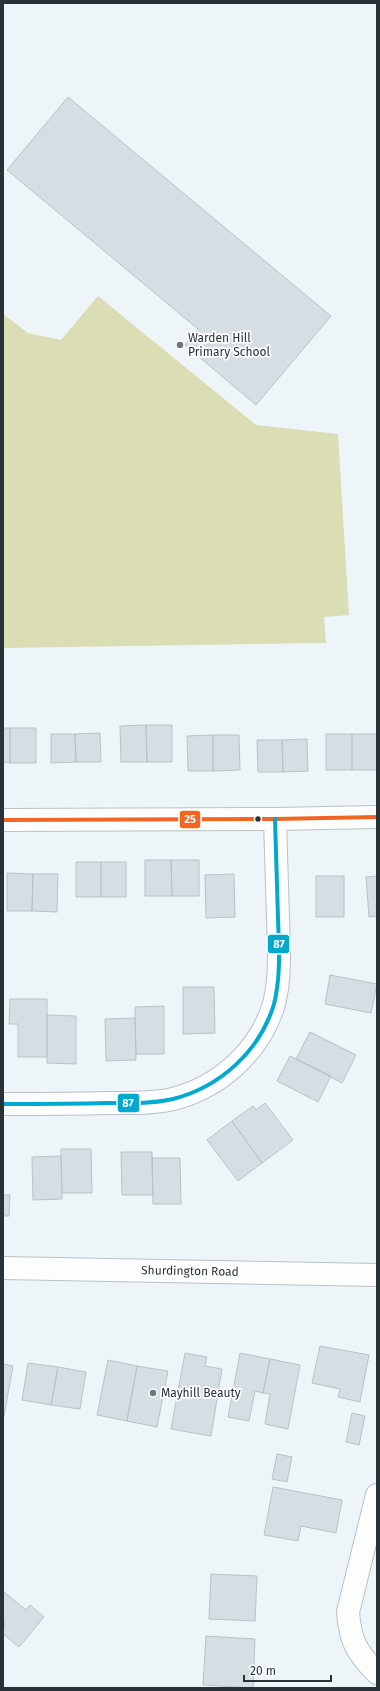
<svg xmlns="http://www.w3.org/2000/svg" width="380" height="1691" font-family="'Fira Sans',sans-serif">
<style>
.green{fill:#dbddb4}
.building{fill:#d5dee2;stroke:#bac2c6}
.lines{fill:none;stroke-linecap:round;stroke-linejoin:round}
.street-casing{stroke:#b9c2c6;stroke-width:24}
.primary-casing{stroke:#b9c2c6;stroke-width:24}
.street{stroke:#fcfefe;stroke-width:22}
.primary{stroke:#fcfefe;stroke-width:22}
.bus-1-casing{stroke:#fff;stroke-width:7}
.bus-2-casing{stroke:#fff;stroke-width:7}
.bus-1{stroke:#f26522;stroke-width:4}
.bus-2{stroke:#00a9ce;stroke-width:4}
.poi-dot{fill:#6d777c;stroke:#fff;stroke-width:1.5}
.bus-dot{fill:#283339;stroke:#fff;stroke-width:1.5}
.labels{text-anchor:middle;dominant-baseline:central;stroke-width:3.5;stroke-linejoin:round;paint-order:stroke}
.poi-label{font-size:12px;fill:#283339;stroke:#fff;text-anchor:start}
.street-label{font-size:12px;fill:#283339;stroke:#fff}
.line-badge{stroke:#fff;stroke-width:1.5}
.badge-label{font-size:11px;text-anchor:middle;font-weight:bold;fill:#fff}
</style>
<rect width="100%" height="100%" fill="#eef5f8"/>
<path class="green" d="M98,296L256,425L338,434L349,615L324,617L326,643L3,648V314L28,333L61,340Z"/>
<path class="building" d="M68,97L331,316L256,405L185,345L198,329L7,170Z
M146,725L147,762H121L120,726Z
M146,725H172V762H147Z
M3,728H10V763L3,762Z
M10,728H36V763H10Z
M100,733L101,762H76L75,734Z
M51,734H75L76,762L51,763Z
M326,734H352V770H326Z
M352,734H377V770H352Z
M213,735V771H188L187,736Z
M213,735H239L240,770L213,771Z
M307,739L308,771L283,772L282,740Z
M257,740H282L283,772H258Z
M145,860H171L172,896H145Z
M171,860H199V896H172Z
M76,862H101V897H76Z
M101,862H126V897H101Z
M7,873L33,874L32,911H7Z
M33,874H58L57,912L32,911Z
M234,874L235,917L206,918L205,875Z
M316,876H344V917H316Z
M377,876V916L369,917L366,877Z
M330,975L377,984L371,1013L325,1004Z
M183,987H214L215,1033L183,1034Z
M10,999H47V1057H18V1024H9Z
M164,1006V1054H136L135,1007Z
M47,1015L76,1016V1064L47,1063Z
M135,1018L136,1060L106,1061L105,1019Z
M310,1032L356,1055L342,1083L296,1059Z
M290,1056L331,1076L318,1102L277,1081Z
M265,1103L293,1140L262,1163L232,1121L253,1106L256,1110Z
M232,1121L262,1163L238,1181L207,1140Z
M61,1149H91L92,1193H62Z
M121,1152H152L153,1195H122Z
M3,1156V1195H10L9,1216H3Z
M61,1156L62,1199L33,1200L32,1157Z
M152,1158H180L181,1204H153Z
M320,1346L369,1355L360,1402L338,1397L340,1389L312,1383Z
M185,1353L207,1357L205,1366L222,1369L211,1436L171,1429Z
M240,1353L270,1359L263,1393L255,1391L249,1421L228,1417Z
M270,1359L300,1365L288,1429L265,1424L270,1394L263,1393Z
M108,1360L137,1366L127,1421L97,1415Z
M28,1363L58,1367L51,1405L22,1400Z
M3,1364L13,1366L4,1416H3Z
M137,1366L168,1371L157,1427L127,1421Z
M58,1367L86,1372L80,1409L51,1405Z
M352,1413L365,1416L359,1445L346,1442Z
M277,1454L292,1457L287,1482L272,1479Z
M273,1487L342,1500L336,1533L301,1526L298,1541L264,1535Z
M211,1574L257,1576L255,1621L209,1619Z
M3,1591L26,1610L30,1605L44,1617L19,1647L3,1634V1627L5,1624L3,1622Z
M206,1636L255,1639L253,1688L203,1685Z"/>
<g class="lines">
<defs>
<path id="street" d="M3,820L275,819L377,817
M3,1104C37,1104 72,1104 106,1103C128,1103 151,1104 173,1099C220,1087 260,1051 274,1004C281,976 279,947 278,919C277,886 276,853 275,819
M377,1495L348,1612C350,1641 357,1653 377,1673"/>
<path id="primary" d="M3,1268L377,1275"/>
</defs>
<use href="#street" class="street-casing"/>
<use href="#primary" class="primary-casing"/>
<use href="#street" class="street"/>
<use href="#primary" class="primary"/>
<defs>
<path id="bus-1" d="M3,820L275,819L377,817"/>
<path id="bus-2" d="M3,1104C37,1104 72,1104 106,1103C128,1103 151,1104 173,1099C220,1087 260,1051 274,1004C281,976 279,947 278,919C277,886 276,853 275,819"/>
</defs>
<use href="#bus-1" class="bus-1-casing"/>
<use href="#bus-2" class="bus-2-casing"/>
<use href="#bus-1" class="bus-1"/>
<use href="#bus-2" class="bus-2"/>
</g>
<g class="poi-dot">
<circle cx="180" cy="345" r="4"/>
<circle cx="153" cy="1393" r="4"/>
</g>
<circle class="bus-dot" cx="258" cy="819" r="3.5"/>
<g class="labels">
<g class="poi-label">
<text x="188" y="338">Warden Hill<tspan x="188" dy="14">Primary School</tspan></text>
<text x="161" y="1393">Mayhill Beauty</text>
</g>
<g class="street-label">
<text transform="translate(190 1271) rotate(1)">Shurdington Road</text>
</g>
</g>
<g class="line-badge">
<rect x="179" y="810" width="22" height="19" rx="4" fill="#f26522"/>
<rect x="267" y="934" width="23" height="20" rx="4" fill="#00a9ce"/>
<rect x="117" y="1093" width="23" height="20" rx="4" fill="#00a9ce"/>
</g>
<g class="badge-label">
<text x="190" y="823">25</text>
<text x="279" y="948">87</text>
<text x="128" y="1107">87</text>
</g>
<rect width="380" height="1691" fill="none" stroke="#283339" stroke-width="8"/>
<path d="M244 1675v6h87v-6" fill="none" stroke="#283339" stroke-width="2"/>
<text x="250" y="1675" font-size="12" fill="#283339" stroke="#ffffff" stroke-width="3" paint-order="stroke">20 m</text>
</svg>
